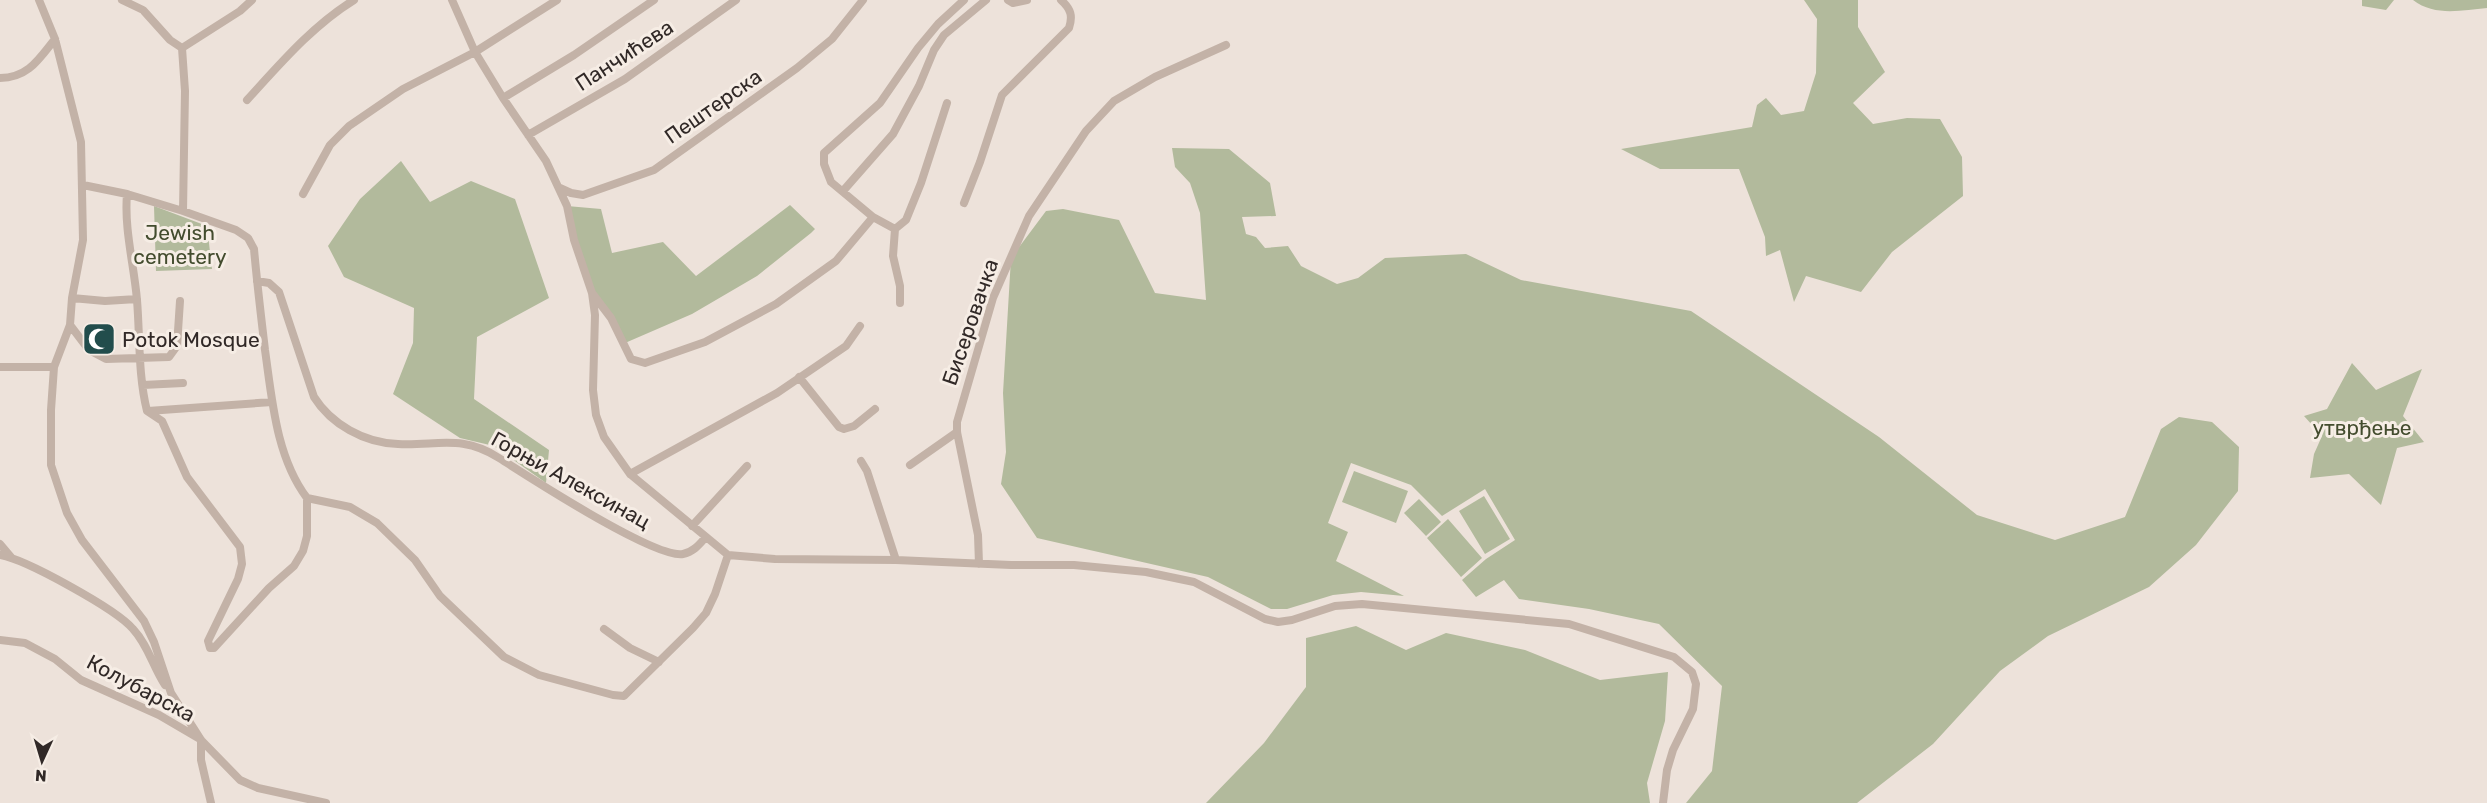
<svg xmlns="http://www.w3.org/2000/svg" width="2487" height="803" font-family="Rubik,sans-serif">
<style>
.green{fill:#b2ba9c}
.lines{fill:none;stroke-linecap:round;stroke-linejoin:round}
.street{stroke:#c3b2a7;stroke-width:8}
.labels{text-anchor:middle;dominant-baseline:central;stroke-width:6;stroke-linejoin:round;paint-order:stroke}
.street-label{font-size:21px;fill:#312927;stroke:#f6ede5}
.park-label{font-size:21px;fill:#434c2e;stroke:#f6ede5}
.poi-label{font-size:21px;fill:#312927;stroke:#f6ede5;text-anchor:start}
</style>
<rect width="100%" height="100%" fill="#ede2da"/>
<path class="green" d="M1804,0H1858V27L1885,72L1853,103L1873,124L1907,118L1940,119L1962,157L1963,196L1892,252L1861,292L1806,276L1794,302L1780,250L1766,256L1765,237L1739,169H1660L1621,149L1752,127L1757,105L1766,98L1781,115L1804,111L1816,73L1817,19Z
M2362,0H2394L2386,10L2362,6Z
M2413,0H2487V8C2462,10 2435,17 2413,0Z
M1172,148L1229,149L1270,183L1276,216L1242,217L1246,234L1256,237L1265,248L1288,246L1301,266L1337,284L1358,278L1385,258L1466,254L1521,280L1691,311L1879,437L1977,515L2055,540L2125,517L2161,429L2179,417L2212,422L2239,447L2238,491L2196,545L2149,587L2048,636L2000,671L1933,744L1857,803H1686L1712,771L1722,686L1659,624L1589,609L1519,599L1504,580L1476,597L1462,580L1486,559L1515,540L1485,489L1442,516L1411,485L1351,463L1328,523L1348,532L1336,561L1404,596L1361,592L1333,595L1287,609H1271L1208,577L1037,538L1001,484L1006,452L1003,393L1011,258L1046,211L1063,209L1119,220L1155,293L1206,300L1200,213L1190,183L1175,167Z
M401,161L430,202L471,181L515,199L549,298L477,337L474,399L549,450L546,483L494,446L460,438L393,394L413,343L414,308L344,277L328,246L360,199Z
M790,205L815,229L811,233L757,276L692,314L625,343L592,293L567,206L601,209L612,253L663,242L696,276Z
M154,206L207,226L212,269L156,271Z
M2352,363L2376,390L2422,369L2403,416L2424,442L2397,448L2381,505L2349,474L2310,478L2314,454L2322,436L2304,416L2327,409Z
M1354,471L1408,491L1396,523L1342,502Z
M1484,496L1510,539L1485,554L1459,511Z
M1419,499L1441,522L1426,536L1404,513Z
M1448,519L1482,558L1461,577L1427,538Z
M1356,626L1406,650L1446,633L1525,650L1600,680L1668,672L1665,721L1647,783L1650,803H1206L1264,743L1306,687V638Z"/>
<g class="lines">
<path class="street" d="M39,0L55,39L81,142L83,240L72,298L70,325L54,367L51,410V465L67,513L82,540L144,621L154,642L171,693L201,740L240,780L258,788L326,803
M122,0L143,10L170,40L182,48L185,91L183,211
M452,0L475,52L503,98L546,161L567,206L574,240L592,293L595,315L593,390L596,415L604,437L630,474L728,555L775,559L896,560L1011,565H1074L1146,572L1194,582L1265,619L1278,622L1292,620L1335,606L1362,604L1569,624L1674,657L1692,672L1696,684L1693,709L1673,750L1667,770L1663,803
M1008,0L1013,3L1027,0
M182,48L240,11L252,0
M0,78C28,78 39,59 55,39
M503,98L574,55L654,0
M247,100C280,64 312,26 354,0
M528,135L625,79L736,0
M83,185L127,194L183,211L236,230L248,238L254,249C257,283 261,316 265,350C272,399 276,457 307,498L350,507L377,523L415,560L440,596L504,657L539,675L613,695L624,696L693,628L706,613L715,594L728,555
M560,188L571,193L583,195L654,170L797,68L832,39L863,0
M843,191L893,134L919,86L934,50L944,35L986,0
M127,194C124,229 134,265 137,300C140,336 138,375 147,411L162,421L187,477L240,547L242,564L238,579L208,641L210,648H214L269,588L294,566L303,551L307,536V498
M303,194L330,145L349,126L403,89L475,52L557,0
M964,203L980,162L1002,95L1069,28C1073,16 1071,9 1061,0
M895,229L873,217L831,182L824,164V153L880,103L918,48L938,24L964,0
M257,281L269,283L279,292L314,397C331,424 364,443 398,444C437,446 462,434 499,458C529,477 655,559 683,554C693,552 699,545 705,538
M592,293L611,318L631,359L645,363L705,342L776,304L836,261L873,217
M72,298L105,301L137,299
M900,303V286L893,256L895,229L906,220L921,183L947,103
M70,325L89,350L106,359L169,357L177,346L180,301
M0,367H54
M799,377L839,427L844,429L854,426L875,409
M143,385L183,383
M148,411L272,402
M861,461L867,471L896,560
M910,465L957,432
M630,474L777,393L846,346L860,326
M692,526L747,466
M0,544L11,557
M0,555C25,559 116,609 133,629C148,645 153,667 165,685
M979,564L978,535L957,432V422L993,298L1029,216L1086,131L1114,101L1155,77L1226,45
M604,629L630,648L659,662
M0,640L25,643L55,659L81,680L159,715L200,739
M201,740V760L211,803"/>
</g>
<defs>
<symbol id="mosque-square" viewBox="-11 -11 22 22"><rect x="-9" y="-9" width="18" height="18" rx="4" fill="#224d4c" stroke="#f6ede5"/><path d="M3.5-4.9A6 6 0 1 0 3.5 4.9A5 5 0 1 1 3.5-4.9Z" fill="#fff"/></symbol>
</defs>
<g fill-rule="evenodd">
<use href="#mosque-square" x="80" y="320" width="38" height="38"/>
</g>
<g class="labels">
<g class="street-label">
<text transform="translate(624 55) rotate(-33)">Панчићева</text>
<text transform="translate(713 106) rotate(-35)">Пештерска</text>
<text transform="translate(970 322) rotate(-71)">Бисеровачка</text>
<text transform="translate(571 480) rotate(29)">Горњи Алексинац</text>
<text transform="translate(141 688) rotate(28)">Колубарска</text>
</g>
<g class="park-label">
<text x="180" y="232">Jewish<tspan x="180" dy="24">cemetery</tspan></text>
<text x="2362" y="427">утврђење</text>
</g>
<g class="poi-label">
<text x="122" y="339">Potok Mosque</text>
</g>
</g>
<g transform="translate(42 761) rotate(184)" stroke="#f6ede5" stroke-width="4.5" paint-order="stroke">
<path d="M0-4.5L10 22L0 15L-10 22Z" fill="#312927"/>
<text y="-9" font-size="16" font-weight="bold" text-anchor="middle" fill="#312927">N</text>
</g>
</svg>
